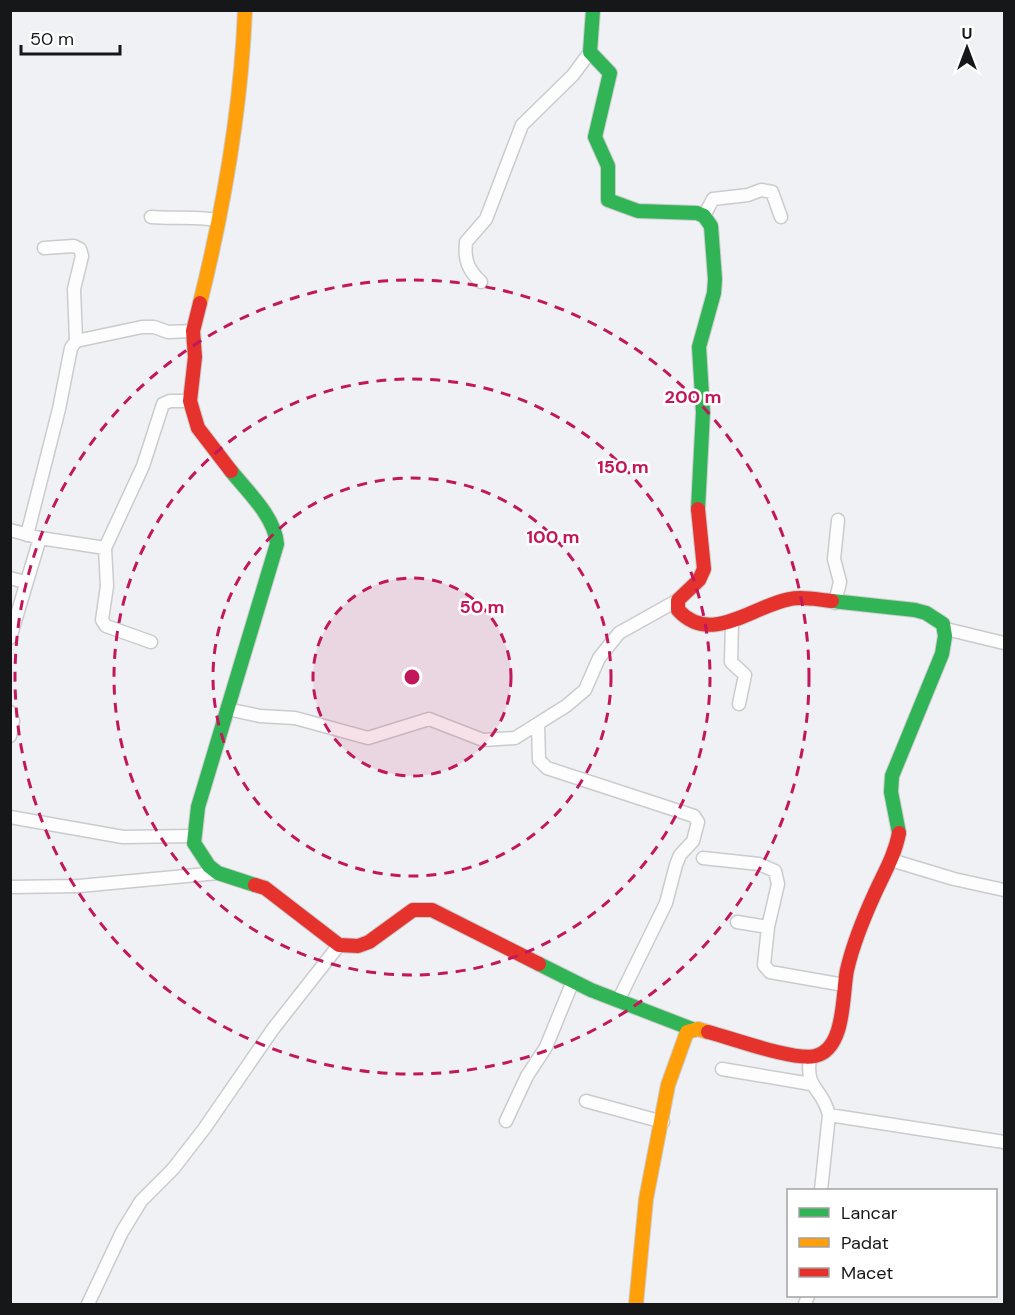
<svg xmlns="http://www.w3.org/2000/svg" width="1015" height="1315" font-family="'DM Sans',sans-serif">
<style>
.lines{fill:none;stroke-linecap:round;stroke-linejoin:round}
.street-casing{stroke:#cacbcd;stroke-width:15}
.fast-casing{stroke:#cacbcd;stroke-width:16}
.slow-casing{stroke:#cacbcd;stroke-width:16}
.jam-casing{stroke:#cacbcd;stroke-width:16}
.street{stroke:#fdfdfd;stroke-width:12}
.fast{stroke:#30b455;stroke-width:14}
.slow{stroke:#ff9f0a;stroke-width:14}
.jam{stroke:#e5322d;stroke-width:14}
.ring{fill:none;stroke:#c2185b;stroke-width:3;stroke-dasharray:10 8}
.centre{fill:#c2185b;stroke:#fff;stroke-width:3}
.ring-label{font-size:18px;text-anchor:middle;font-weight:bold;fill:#c2185b;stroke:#fff;stroke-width:5;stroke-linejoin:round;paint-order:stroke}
</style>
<rect width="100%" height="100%" fill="#eff1f4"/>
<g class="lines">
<defs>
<path id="street" d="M704,216L713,199L748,195L761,190L772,192L781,217
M151,217C173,219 194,216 216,220
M44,248L74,246L80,249L82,256L74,289L76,341
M481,282C468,270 464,260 466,242L486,219L522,125L573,75L590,52
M10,530L40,538L105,548L143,466L163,404L170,401H190
M27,535L59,409L71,348L76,341L142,327H154L168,332L193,331
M105,548L107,586L102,620L106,626L151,642
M10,578L25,582
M835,603L840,582L834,559L838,520
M732,623L731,662L745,675L739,704
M946,629L1004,643
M10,638L40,538
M227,709L260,716L295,718L368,738L429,719L483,740L515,738L566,706L585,690L599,658L619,633L678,600
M10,712L13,721L10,736
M538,724L539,760L547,768L694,816L698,822L693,841L680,855L676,865L666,903L618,1001
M10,817L123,837L193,836
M703,858L759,864L775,871L778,884L768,927
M891,860L954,879L1004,890
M10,887L79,886L218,873
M737,922L768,927L764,965L770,972L844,985
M810,1057C805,1091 822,1086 829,1115L821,1190
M722,1069L811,1084
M586,1101L663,1122
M829,1115L1004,1142
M506,1121L527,1076L546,1047L573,981
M88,1304L122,1232L141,1201L173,1169L204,1129L273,1029L339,945
M805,1304L808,1296"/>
<path id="fast" d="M593,10L590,52L610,73L595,137L608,166V200L638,211L697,213L704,216L711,226L715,279L714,293L699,347L703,412L698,509
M231,471C248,492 275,517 277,544L198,807L194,843L209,866L218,873L255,885
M832,601L915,610L926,613L943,624L945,636L942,654L892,776L891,792L899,833
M539,964L591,990L692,1029"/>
<path id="slow" d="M200,303C224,207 241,108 245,10
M636,1304L646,1199L668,1085L687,1032L698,1029L708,1032"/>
<path id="jam" d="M200,303L193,331L195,357L190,401L198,428L231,471
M698,509L704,569L699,580L678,600V610C711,646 752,606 790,599C803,596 819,600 832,601
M255,885L265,888L339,945L358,946L369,942L413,910H432L539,964
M708,1032C732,1038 793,1061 815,1056C846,1049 842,994 847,970C853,944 864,917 875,893C884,873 895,855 899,833"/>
</defs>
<use href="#street" class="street-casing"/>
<use href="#fast" class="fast-casing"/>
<use href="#slow" class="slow-casing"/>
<use href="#jam" class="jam-casing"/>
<use href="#street" class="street"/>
<use href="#fast" class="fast"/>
<use href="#slow" class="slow"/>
<use href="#jam" class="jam"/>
</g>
<circle cx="412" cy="677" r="99" fill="#c2185b" fill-opacity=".12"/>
<g class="ring">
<circle cx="412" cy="677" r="99"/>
<circle cx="412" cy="677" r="199"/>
<circle cx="412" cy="677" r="298"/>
<circle cx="412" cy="677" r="397"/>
</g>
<circle cx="412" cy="677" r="9" class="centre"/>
<g class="ring-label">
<text x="693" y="403">200 m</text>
<text x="623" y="473">150 m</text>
<text x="553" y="543">100 m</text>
<text x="482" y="613">50 m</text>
</g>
<rect width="1015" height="1315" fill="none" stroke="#161719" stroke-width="24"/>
<rect x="787" y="1189" width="210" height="108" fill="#ffffff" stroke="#a2a2a3" stroke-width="1.5"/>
<rect x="799" y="1208" width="30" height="9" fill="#30b455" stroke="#a2a2a3" stroke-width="1.5"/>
<text x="841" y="1219" font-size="18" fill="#161719">Lancar</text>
<rect x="799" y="1238" width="30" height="9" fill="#ff9f0a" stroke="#a2a2a3" stroke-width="1.5"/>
<text x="841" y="1249" font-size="18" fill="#161719">Padat</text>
<rect x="799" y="1268" width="30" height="9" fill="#e5322d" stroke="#a2a2a3" stroke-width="1.5"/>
<text x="841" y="1279" font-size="18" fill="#161719">Macet</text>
<g transform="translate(967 48)" stroke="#ffffff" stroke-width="4.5" paint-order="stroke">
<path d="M0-4.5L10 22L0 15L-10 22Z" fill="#161719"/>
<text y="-9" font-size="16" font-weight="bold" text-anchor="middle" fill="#161719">U</text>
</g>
<path d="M21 45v9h99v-9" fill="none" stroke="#161719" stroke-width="3"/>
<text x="30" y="45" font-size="18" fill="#161719" stroke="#ffffff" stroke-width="4.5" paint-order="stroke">50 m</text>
</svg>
